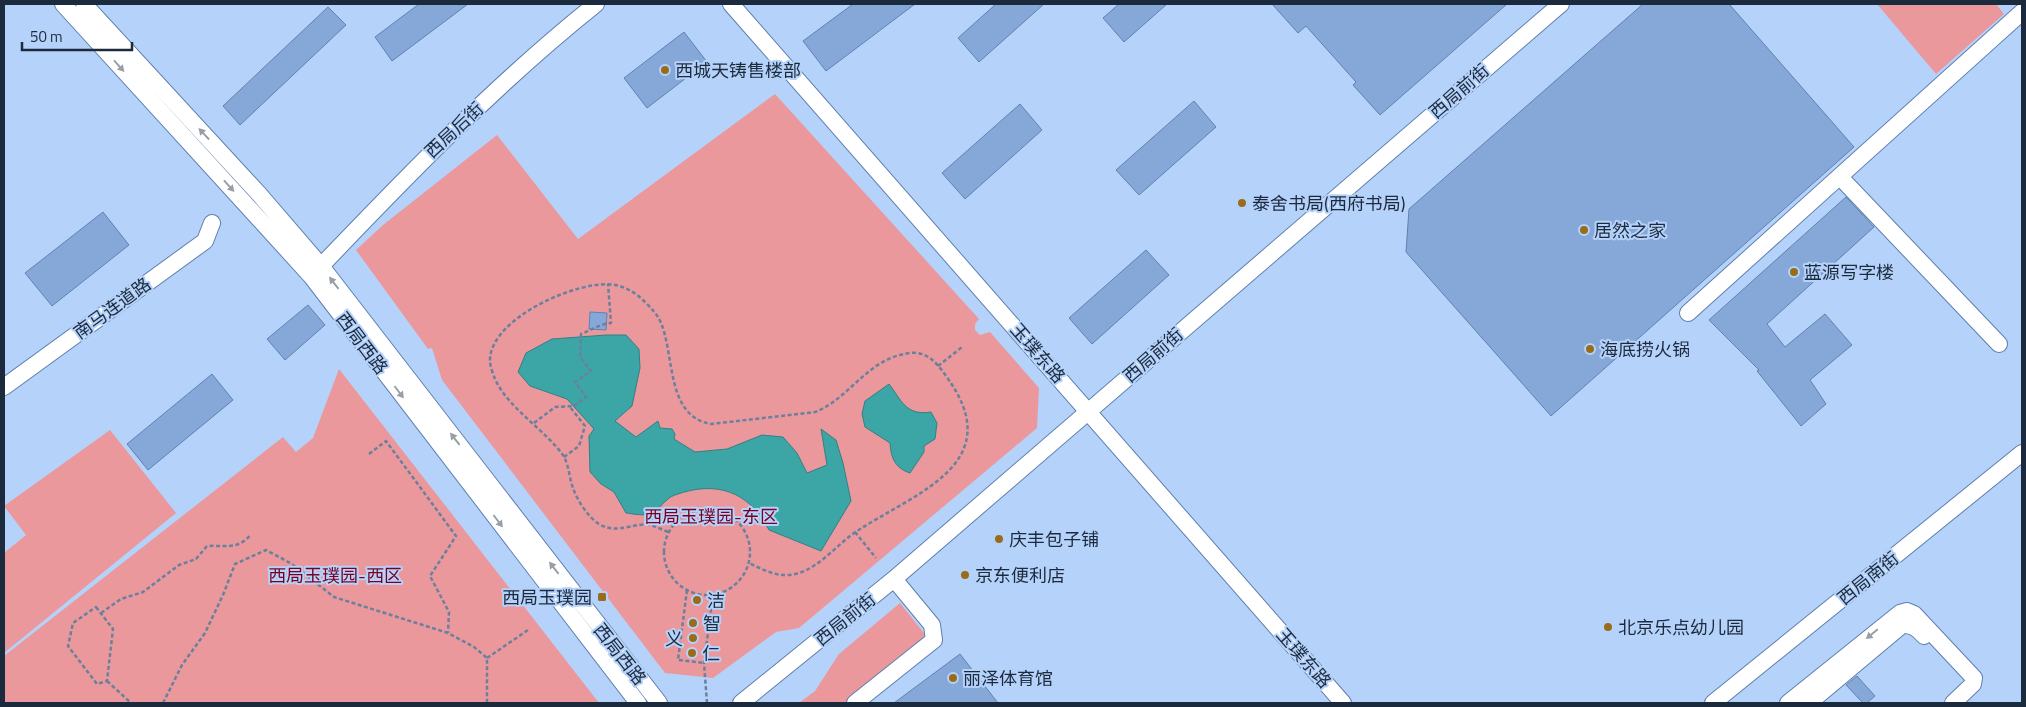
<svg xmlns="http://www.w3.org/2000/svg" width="2026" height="707" font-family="'Titillium Web','Noto Sans SC',sans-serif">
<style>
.green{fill:#eb989c}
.water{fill:#3ca5a6;stroke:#328086}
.building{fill:#85a8d8;stroke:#6182b0}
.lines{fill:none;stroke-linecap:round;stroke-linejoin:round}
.minor-casing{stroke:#5e7fad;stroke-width:18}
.path{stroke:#6a809d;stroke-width:2.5;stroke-dasharray:4 2.5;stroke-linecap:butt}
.minor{stroke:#fff;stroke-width:16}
.oneway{fill:#999fa8}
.poi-dot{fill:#996c1b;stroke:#b5d2fa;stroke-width:2}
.labels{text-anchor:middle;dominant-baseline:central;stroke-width:4;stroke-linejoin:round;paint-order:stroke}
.poi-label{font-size:18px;fill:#1c2a3d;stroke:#b5d2fa;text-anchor:start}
.street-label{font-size:18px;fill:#1c2a3d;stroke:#b5d2fa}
.park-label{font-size:18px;fill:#790021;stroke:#b5d2fa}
</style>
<rect width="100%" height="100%" fill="#b5d2fa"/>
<path class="green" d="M1877,4H1996L2004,14L1936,74Z
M775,94L979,319L975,324V330L980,335L990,332L1039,388L1037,428L799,628L776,632L713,678L665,673L442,380L432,348L428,349L356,250L383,225L497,135L578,239Z
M339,369L599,703H6L4,700V656L283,437L296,452L313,438Z
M110,430L176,513L4,653V553L26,535L4,506Z
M900,603L924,633L925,640L846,703H799L815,691L839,654Z"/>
<path class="water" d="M606,335H626L639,349L640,368L632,406L615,421L636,437L658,421L660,428L672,429L675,434L674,439L695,452L727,449L762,435L783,437L797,453L807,473L827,465L821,429L836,440L843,463L851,501L821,551L769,530C749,491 716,480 675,495C665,498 659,511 650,514C644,516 633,514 626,513L614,492L601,484L590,472L589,436L594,429L567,399L530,386L518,372L526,353L552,339Z
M889,384C902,401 906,416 931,412L937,423L935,439L924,446V452L910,473C895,468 891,458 890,443L865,427L862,414L865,401Z"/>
<path class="building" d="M419,4H468L392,61L375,37Z
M853,4H915L826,71L803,41Z
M996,4H1044L979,62L958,38Z
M1119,4H1167L1124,42L1103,18Z
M1272,4H1507L1380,115L1353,85L1356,82L1306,26L1298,33Z
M1643,4H1729L1854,147L1551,416L1406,252L1409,209Z
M328,7L346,25L240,125L223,106Z
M684,32L707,62L647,108L624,78Z
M1194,101L1216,127L1139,195L1116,170Z
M1020,104L1042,130L965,199L942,173Z
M1846,197L1874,227L1767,324L1785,347L1825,314L1852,345L1810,380L1826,404L1801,426L1757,371L1759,370L1709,320Z
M103,212L129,245L52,306L25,273Z
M1146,250L1169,275L1092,344L1069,318Z
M308,305L325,325L285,360L267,339Z
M590,312L607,313L606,330L589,329Z
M212,374L233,400L148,470L127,444Z
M960,654L998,703H894Z
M1857,676L1875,696L1867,703H1863L1846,685Z"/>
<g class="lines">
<defs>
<path id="minor" d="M63,4L311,276L638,703
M84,4L259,194L321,266L659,703
M731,4L1343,703
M1840,177L1999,344
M321,266C409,174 497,83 596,4
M1688,313L2022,12
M4,387L205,241L212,223
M741,703L894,579L1561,4
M855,703L934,640L932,625L894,579
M1713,703L2022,453
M1788,703L1900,613L1907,611L1914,614L1974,678L1973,684L1953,703
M1809,703L1902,625C1912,624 1918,629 1924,636"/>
</defs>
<use href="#minor" class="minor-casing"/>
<path class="path" d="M938,366L962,347
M534,423L555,407L574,406L586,397L575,382L591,371L580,357L581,334C591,330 600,324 611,323L608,284
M369,454L386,441L456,536L430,576L449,612L448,633
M564,457L579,446L585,426L570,407
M664 552a43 43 0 1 1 86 0a43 43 0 1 1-86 0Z
M668,532C663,530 657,527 651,525C633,522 617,535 599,524C588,517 577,500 573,488C569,477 569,465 563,455C544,429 508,408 495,379C493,374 490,366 490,361C489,318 581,278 616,285C628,288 637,294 645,302C652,309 658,315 661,323C675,357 666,416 711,424L815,412C851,398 867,358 910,353C927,351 937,363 946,376C1010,463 917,492 857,531C837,544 819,569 795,574C778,578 764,570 749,563
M855,532L876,558
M687,590L678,660L704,663
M96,607L113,629L107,681L97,684L68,646L73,623Z
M101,613L121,599L143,592L179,565L196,559L207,546C224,545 239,550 250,535
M487,658L528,630
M107,681L131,703
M163,703L182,665L205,633L223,595L235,564L266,550L292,564L334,597L448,633L474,647L487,658V703
M707,703L704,663L713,595"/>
<use href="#minor" class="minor"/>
</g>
<defs><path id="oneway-solid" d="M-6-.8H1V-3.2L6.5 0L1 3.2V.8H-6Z" transform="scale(1.25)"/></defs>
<g class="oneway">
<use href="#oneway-solid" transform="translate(119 66) rotate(48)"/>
<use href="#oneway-solid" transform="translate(204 134) rotate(-133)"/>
<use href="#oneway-solid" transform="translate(229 186) rotate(48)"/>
<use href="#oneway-solid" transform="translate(334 283) rotate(-128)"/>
<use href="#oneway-solid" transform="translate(399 392) rotate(53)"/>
<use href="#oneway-solid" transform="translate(455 439) rotate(-128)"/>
<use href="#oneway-solid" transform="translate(498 521) rotate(53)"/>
<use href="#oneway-solid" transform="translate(554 568) rotate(-128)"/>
<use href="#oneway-solid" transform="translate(1872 634) rotate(141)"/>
</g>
<g class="poi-dot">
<circle cx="665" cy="70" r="5"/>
<circle cx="1242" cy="203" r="5"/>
<circle cx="1584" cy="230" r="5"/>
<circle cx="1794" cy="272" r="5"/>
<circle cx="1590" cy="349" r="5"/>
<circle cx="999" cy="539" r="5"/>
<circle cx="965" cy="575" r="5"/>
<rect x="597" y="592" width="10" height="10" rx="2.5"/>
<circle cx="697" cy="600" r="5"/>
<circle cx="693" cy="623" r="5"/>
<circle cx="1608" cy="627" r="5"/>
<circle cx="693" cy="638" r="5"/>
<circle cx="692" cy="653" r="5"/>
<circle cx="953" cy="678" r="5"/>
</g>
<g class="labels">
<g class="poi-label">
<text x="675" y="70">西城天铸售楼部</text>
<text x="1252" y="203">泰舍书局(西府书局)</text>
<text x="1594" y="230">居然之家</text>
<text x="1804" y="272">蓝源写字楼</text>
<text x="1600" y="349">海底捞火锅</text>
<text x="1009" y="539">庆丰包子铺</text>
<text x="975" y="575">京东便利店</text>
<text x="592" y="597" text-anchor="end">西局玉璞园</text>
<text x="707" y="600">洁</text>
<text x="703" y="623">智</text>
<text x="1618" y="627">北京乐点幼儿园</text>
<text x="683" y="638" text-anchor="end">义</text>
<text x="702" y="653">仁</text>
<text x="963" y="678">丽泽体育馆</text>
</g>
<g class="street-label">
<text transform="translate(1459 91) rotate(-41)">西局前街</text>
<text transform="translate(454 130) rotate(-43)">西局后街</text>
<text transform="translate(112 308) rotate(-36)">南马连道路</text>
<text transform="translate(362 343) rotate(53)">西局西路</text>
<text transform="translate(1038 353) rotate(49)">玉璞东路</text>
<text transform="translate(1153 355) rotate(-41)">西局前街</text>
<text transform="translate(1868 578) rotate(-39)">西局南街</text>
<text transform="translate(845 619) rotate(-39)">西局前街</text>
<text transform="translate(620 654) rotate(52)">西局西路</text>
<text transform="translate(1304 658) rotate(49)">玉璞东路</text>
</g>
<g class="park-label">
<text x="711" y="516">西局玉璞园-东区</text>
<text x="335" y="575">西局玉璞园-西区</text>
</g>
</g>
<rect width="2026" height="707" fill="none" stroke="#1c2a3d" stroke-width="10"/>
<path d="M22 42v8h110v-8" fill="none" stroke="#1c2a3d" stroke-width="2.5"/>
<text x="30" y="42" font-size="15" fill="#1c2a3d" stroke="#b5d2fa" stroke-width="4" paint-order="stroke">50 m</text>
</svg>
